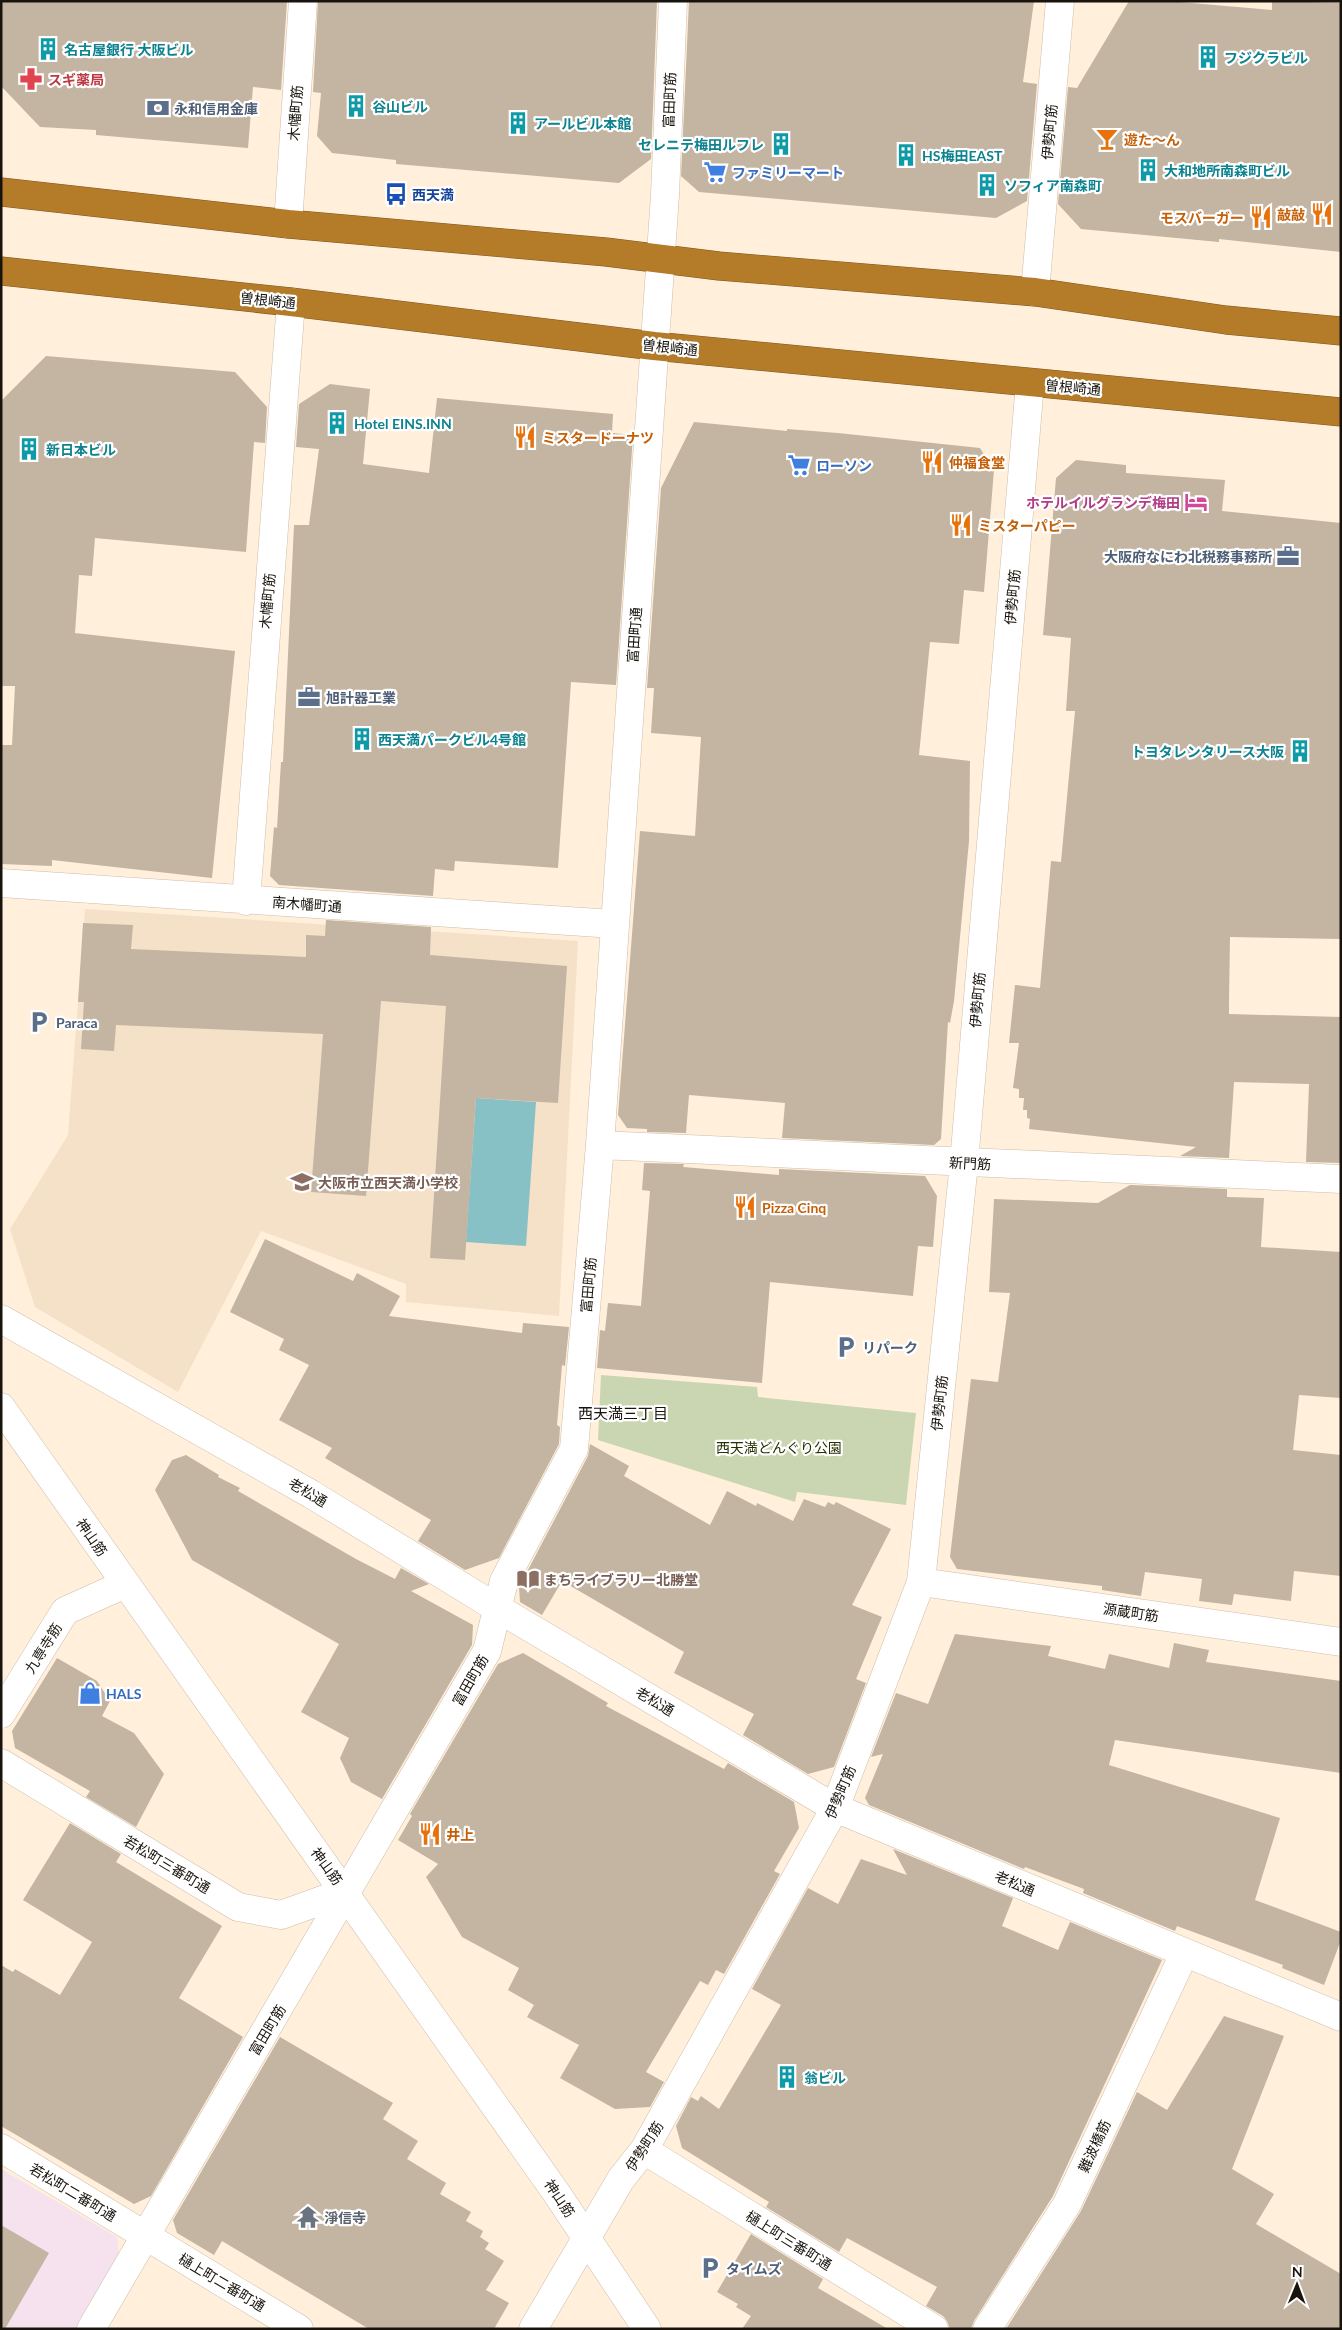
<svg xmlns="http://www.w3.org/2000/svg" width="1342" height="2330" font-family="Lato,'Noto Sans JP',sans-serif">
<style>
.commercial{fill:#f6e1ef}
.built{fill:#f4e1c7}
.green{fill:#cad6b1}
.water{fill:#87c0c5}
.building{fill:#c4b4a2}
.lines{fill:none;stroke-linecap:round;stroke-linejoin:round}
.minor-casing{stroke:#cdbeab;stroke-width:29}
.highway-casing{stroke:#7d571f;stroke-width:29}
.minor{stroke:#fff;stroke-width:28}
.highway{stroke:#b47b29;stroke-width:28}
.labels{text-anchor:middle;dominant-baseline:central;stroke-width:4.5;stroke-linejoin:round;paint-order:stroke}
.culture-label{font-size:14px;font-weight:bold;fill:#0d838f;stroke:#fff;text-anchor:start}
.health-label{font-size:14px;font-weight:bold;fill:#be3a42;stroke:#fff;text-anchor:start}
.street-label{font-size:14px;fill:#18130c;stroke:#fff}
.service-label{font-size:14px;font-weight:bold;fill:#4e5e75;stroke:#fff;text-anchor:start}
.food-label{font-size:14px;font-weight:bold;fill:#c56008;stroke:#fff;text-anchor:start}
.shop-label{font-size:14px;font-weight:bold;fill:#366cbe;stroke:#fff;text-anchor:start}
.transit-label{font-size:14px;font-weight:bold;fill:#164399;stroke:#fff;text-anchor:start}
.hotel-label{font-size:14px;font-weight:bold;fill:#b23c85;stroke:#fff;text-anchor:end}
.education-label{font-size:14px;font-weight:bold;fill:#785e54;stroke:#fff;text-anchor:start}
.park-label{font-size:14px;fill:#263000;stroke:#fff}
.worship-label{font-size:14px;font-weight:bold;fill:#5b616d;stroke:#fff;text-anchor:start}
.neighbourhood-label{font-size:15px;fill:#18130c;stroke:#fff}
</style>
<rect width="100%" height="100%" fill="#ffefdb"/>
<path class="commercial" d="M1,2169L117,2237L119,2256L76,2329H1Z"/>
<path class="built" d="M85,909L578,941L559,1316L406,1302V1284L261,1231L178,1392L35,1307L10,1229L68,1135Z"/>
<path class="green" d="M601,1375L757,1387L758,1397L916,1413L906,1505L797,1492L795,1502L598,1440Z"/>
<path class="water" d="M476,1098L536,1102L526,1246L466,1242Z"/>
<path class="building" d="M1,1H287L281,90L253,87L248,148L96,135V130L40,127L1,86Z
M318,1H657L651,159L619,183L396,164V160L332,153L317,136L321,93L313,92Z
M689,1H1034L1023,82L1037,84L1027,201L996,218L699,192L681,176Z
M1129,1H1168L1272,10V1L1341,3V252L1219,239V242L1081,229L1058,204L1068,87L1077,88Z
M46,356L235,372L267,407L265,443L254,442L246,552L95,538L92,576L79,575L75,633L235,651L212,878L52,860V866L1,864V745H12L15,686H1V401Z
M330,384L370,389L363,464L429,473L437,398L613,414L612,433L633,435L616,685L571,682L558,868L455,861L454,871L435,869L433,896L279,885L270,876L274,827L277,828L281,762H283L294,525H309L319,449L296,447L299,404Z
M694,422L787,431V429L838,433L980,448L994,470L984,592L964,590L959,644L930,642L919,755L970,761L969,841L954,1001L950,1023L948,1022L941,1139L934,1145L782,1138L785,1103L689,1095L686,1133L647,1132V1129L627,1128L618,1115L640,831L695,836L701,737L651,733L654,688H647L661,488Z
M1076,460L1126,465V473L1225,480L1222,511L1341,523V939L1230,937L1229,1001V1014L1341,1017V1163L1306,1162L1309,1084L1234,1082L1229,1158L1180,1156L1196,1147L1029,1129L1030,1119L1027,1118V1110H1023L1024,1098H1019V1089L1013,1088L1019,1043H1009L1015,985L1040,988L1051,861L1061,862L1075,711H1066L1071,638L1043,635L1056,478Z
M326,920L431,927L430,955L567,966L558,1103L476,1098L465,1260L430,1258L446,1006L381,1001L366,1196L311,1192L323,1034L116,1025L114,1051L81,1049L84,1002H78L83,923L133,925L131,949L306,957V935L325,936Z
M644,1163L684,1164L683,1167L779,1175V1169L925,1176L937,1196L933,1247L918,1246L913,1296L770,1282L762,1383L597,1368L600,1330L605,1331L608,1303L641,1306L650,1191L642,1190Z
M1130,1185L1227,1189V1197L1264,1198L1261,1247L1341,1252V1398L1299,1395L1293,1450L1341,1455V1576L1294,1571L1291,1601L1234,1594L1232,1605L1199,1601L1202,1579L1145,1572L1141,1596L1102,1590V1586L957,1569L950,1557L971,1379L998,1382L1010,1293L989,1292L994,1199L1098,1203Z
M265,1239L353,1281L357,1273L400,1296L389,1316L522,1333L523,1323L569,1327L565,1366L562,1365L557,1425L560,1427L559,1444L499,1558L465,1570L418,1541L431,1520L325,1458L332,1448L279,1420L309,1365L279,1350L284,1339L230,1312Z
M590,1444L629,1466L624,1476L710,1525L727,1491L756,1506L757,1503L793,1521L804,1499L825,1507L828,1502L834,1505L836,1502L891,1529L852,1605L882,1617L856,1679L866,1683L834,1767L808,1774L743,1735L754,1714L674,1673L684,1652L562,1581L542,1615L520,1602L519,1587L588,1456Z
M186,1455L219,1475L218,1477L240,1488L238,1491L356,1559L395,1579L401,1568L429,1584L411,1591L473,1625L472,1645L382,1799L351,1782L340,1758L349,1738L301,1712L339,1644L192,1560L155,1490L172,1460Z
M955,1634L1051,1646L1048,1656L1105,1669L1109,1654L1169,1668L1174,1643L1209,1650L1206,1662L1341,1681V1773L1115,1740L1109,1765L1280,1818L1255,1900L1341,1932V1940L1324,1985L1282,1968L1283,1965L1177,1926L1175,1931L1083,1893L1084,1889L1025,1867L1024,1869L869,1805L865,1798L883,1754L871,1757L896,1693L928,1704Z
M523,1653L608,1703L606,1706L724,1769L728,1763L794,1802L799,1828L774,1871L780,1874L724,1974L716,1970L708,1985L700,1981L646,2072L664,2082L650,2107L615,2109L560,2078L579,2045L527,2017L534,2005L508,1990L519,1968L462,1937L426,1877L438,1864L398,1840L412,1816L410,1814L498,1664Z
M57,1658L97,1681L110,1701L102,1716L134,1733L164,1774L136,1827L86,1797L90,1791L15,1748L12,1731Z
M70,1823L121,1854L116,1862L222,1926L179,1998L243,2037L151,2196L134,2204L1,2126V1965L13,1972L15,1969L60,1995L92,1942L23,1900Z
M893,1849L1013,1898L1002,1926L1058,1950L1070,1922L1162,1960L1053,2196L974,2321L971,2329H950L947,2321L943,2316L926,2306L937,2287L847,2238L839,2252L766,2207L769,2202L682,2148L676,2126L691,2097L698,2101L701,2096L719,2109L781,2005L752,1989L808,1888L838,1904L861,1859L907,1875Z
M1224,2016L1284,2036L1232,2169L1274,2194L1256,2224L1341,2274L1340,2329H1006L1081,2211L1137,2092L1167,2110Z
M280,2037L393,2103L383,2119L418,2141L407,2159L446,2183L440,2194L471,2212L466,2221L483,2231L480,2237L489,2243L485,2249L504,2261L486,2290L509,2303L494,2329H369L222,2241L214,2255L177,2233L173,2220Z
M1,2225L49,2253L5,2329H1Z
M751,2234L823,2279L818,2288L888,2329H742L751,2316L736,2307L738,2304L717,2292Z"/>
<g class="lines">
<defs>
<path id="minor" d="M288,224L303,1
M1035,292L1060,1
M1,883L614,924
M246,901L291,302
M600,1145L1341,1179
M1,1319L311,1494L497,1608L835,1808L1341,2017
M1,1407L555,2191L647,2329
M921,1582L1341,1642
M1,1714L65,1611L125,1584
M1,1763L238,1907L281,1915L345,1892
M1,2148L299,2329
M644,2150L934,2329
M91,2329L487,1651L504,1581L574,1449L600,1145L665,195L673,1
M533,2329L621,2179L644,2150L835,1808L921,1582L964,1163L1030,383
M987,2329L1067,2204L1184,1954"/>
<path id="highway" d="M1,192L288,224L606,252L719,266L1035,292L1226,320L1341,331
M1,271L291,302L654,346L1341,412"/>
</defs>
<use href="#minor" class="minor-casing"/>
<use href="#highway" class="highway-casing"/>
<use href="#minor" class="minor"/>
<use href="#highway" class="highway"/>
</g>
<defs>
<symbol id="building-bare" viewBox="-9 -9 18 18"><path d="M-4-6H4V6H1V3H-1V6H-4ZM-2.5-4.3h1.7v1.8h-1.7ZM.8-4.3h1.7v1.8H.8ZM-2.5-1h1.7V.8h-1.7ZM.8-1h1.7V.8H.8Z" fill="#0f9aa8" stroke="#fff" stroke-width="2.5" paint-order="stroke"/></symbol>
<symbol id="pharmacy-bare" viewBox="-9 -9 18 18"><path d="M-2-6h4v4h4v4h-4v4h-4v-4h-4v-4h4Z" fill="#e0444e" stroke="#fff" stroke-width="2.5" paint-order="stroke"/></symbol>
<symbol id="bank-bare" viewBox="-9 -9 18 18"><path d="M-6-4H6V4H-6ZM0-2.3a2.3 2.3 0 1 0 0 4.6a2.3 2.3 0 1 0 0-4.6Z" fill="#5c6f8a" stroke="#fff" stroke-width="2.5" paint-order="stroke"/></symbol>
<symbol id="bar-bare" viewBox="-9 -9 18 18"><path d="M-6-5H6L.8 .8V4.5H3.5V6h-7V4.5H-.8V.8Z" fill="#e8710a" stroke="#fff" stroke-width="2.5" paint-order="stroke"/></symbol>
<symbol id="supermarket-bare" viewBox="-9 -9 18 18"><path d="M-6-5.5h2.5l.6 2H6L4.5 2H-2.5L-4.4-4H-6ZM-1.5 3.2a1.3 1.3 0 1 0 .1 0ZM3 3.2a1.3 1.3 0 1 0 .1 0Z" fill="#3f7fe0" stroke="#fff" stroke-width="2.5" paint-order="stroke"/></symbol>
<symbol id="bus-bare" viewBox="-9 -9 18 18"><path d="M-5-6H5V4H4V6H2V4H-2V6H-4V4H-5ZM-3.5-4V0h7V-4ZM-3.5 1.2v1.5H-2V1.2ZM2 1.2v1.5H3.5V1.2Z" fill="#1a4fb4" stroke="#fff" stroke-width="2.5" paint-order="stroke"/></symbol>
<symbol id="restaurant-bare" viewBox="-9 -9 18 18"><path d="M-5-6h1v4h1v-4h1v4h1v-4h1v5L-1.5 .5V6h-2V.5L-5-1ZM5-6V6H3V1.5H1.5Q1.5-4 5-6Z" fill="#e8710a" stroke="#fff" stroke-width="2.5" paint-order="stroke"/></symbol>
<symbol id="hotel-bare" viewBox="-9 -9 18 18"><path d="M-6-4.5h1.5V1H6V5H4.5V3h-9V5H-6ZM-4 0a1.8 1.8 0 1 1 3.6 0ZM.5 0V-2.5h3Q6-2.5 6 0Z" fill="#d1479c" stroke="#fff" stroke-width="2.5" paint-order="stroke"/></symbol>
<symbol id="office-bare" viewBox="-9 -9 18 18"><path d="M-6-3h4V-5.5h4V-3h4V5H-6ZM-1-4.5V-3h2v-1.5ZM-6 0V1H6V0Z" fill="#5c6f8a" stroke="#fff" stroke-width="2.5" paint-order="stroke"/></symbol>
<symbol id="parking-bare" viewBox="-9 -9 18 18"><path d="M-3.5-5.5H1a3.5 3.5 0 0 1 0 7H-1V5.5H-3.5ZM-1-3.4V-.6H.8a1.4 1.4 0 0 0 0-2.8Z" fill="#5c6f8a" stroke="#fff" stroke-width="2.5" paint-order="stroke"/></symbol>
<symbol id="school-bare" viewBox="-9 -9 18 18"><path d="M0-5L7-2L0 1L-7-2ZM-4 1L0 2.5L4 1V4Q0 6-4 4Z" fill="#8d6e63" stroke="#fff" stroke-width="2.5" paint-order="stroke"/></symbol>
<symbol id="library-bare" viewBox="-9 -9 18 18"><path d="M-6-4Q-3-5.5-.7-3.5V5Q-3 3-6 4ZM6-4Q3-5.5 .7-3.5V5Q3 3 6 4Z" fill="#8d6e63" stroke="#fff" stroke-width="2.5" paint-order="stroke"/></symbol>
<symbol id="shop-bare" viewBox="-9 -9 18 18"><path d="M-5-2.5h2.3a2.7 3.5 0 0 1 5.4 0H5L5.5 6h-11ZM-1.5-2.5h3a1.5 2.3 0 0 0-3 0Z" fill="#3f7fe0" stroke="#fff" stroke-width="2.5" paint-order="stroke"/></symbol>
<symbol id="temple-bare" viewBox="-9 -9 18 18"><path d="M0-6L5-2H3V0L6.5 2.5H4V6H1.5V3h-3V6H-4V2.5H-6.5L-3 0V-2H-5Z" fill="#6b7280" stroke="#fff" stroke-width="2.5" paint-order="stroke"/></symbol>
</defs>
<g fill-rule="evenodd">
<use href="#building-bare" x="32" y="33" width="32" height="32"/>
<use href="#building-bare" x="1192" y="41" width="32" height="32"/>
<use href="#pharmacy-bare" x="15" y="63" width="32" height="32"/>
<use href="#building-bare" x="340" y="90" width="32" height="32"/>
<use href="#bank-bare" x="142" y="92" width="32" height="32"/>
<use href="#building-bare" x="502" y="107" width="32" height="32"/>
<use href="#bar-bare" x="1091" y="123" width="32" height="32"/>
<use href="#building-bare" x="765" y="128" width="32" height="32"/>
<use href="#building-bare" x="890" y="139" width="32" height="32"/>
<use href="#building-bare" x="1132" y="154" width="32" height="32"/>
<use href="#supermarket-bare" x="699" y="156" width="32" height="32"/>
<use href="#building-bare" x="971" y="169" width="32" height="32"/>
<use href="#bus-bare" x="380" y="178" width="32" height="32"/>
<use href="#restaurant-bare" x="1306" y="198" width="32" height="32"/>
<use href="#restaurant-bare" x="1245" y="201" width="32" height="32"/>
<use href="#building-bare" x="321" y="407" width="32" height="32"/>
<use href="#restaurant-bare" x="509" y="421" width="32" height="32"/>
<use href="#building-bare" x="13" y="433" width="32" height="32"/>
<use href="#restaurant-bare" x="916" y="446" width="32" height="32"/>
<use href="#supermarket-bare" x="783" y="449" width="32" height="32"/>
<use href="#hotel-bare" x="1180" y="486" width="32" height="32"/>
<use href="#restaurant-bare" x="945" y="509" width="32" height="32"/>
<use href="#office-bare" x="1272" y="540" width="32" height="32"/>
<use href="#office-bare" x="293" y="681" width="32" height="32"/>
<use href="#building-bare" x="346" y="723" width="32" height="32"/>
<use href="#building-bare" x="1284" y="735" width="32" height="32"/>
<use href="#parking-bare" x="23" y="1006" width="32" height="32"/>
<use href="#school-bare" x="286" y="1166" width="32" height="32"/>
<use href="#restaurant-bare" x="729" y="1191" width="32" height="32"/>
<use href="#parking-bare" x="830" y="1331" width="32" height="32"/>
<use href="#library-bare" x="512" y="1563" width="32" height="32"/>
<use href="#shop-bare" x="74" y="1677" width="32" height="32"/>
<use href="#restaurant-bare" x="414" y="1818" width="32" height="32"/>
<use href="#building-bare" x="771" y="2061" width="32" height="32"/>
<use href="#temple-bare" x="292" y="2201" width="32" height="32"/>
<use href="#parking-bare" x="694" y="2252" width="32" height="32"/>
</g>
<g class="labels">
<g class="culture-label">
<text x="64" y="49">名古屋銀行 大阪ビル</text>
<text x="1224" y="57">フジクラビル</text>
<text x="372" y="106">谷山ビル</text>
<text x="534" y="123">アールビル本館</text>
<text x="764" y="144" text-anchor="end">セレニテ梅田ルフレ</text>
<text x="922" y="155">HS梅田EAST</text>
<text x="1164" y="170">大和地所南森町ビル</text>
<text x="1004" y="185">ソフィア南森町</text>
<text x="354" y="423">Hotel EINS.INN</text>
<text x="46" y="449">新日本ビル</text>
<text x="378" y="739">西天満パークビル4号館</text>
<text x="1284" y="751" text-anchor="end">トヨタレンタリース大阪</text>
<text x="804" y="2077">翁ビル</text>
</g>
<g class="health-label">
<text x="48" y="79">スギ薬局</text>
</g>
<g class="street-label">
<text transform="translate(669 100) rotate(-88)">富田町筋</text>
<text transform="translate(295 113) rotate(-86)">木幡町筋</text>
<text transform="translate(1049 132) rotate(-85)">伊勢町筋</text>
<text transform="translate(268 300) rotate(6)">曽根崎通</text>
<text transform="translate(670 347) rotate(6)">曽根崎通</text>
<text transform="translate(1073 387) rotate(5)">曽根崎通</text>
<text transform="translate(1012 597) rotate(-85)">伊勢町筋</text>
<text transform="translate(267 601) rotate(-85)">木幡町筋</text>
<text transform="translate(634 635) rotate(-86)">富田町通</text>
<text transform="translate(307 904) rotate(4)">南木幡町通</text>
<text transform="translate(977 1000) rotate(-85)">伊勢町筋</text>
<text transform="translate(970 1163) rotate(3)">新門筋</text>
<text transform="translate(588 1285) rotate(-85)">富田町筋</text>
<text transform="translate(939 1403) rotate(-84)">伊勢町筋</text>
<text transform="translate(308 1492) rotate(31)">老松通</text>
<text transform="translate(92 1537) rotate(55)">神山筋</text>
<text transform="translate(1131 1612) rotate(8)">源蔵町筋</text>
<text transform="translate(43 1648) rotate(-58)">九専寺筋</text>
<text transform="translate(470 1680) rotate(-60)">富田町筋</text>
<text transform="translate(655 1701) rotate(31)">老松通</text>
<text transform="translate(840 1792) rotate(-67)">伊勢町筋</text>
<text transform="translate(167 1864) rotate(31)">若松町三番町通</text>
<text transform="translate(327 1866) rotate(54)">神山筋</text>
<text transform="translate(1015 1883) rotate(23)">老松通</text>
<text transform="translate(267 2030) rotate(-59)">富田町筋</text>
<text transform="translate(644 2146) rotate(-57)">伊勢町筋</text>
<text transform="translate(1094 2146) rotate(-65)">難波橋筋</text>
<text transform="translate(73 2192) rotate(31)">若松町二番町通</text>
<text transform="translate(560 2198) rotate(56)">神山筋</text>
<text transform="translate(789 2240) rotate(32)">樋上町三番町通</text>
<text transform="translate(222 2282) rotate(31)">樋上町二番町通</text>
</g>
<g class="service-label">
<text x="174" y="108">永和信用金庫</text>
<text x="1272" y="556" text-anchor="end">大阪府なにわ北税務事務所</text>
<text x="326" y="697">旭計器工業</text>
<text x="56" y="1022">Paraca</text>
<text x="862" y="1347">リパーク</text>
<text x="726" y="2268">タイムズ</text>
</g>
<g class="food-label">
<text x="1124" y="139">遊た～ん</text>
<text x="1305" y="214" text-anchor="end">敲敲</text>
<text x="1244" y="217" text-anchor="end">モスバーガー</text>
<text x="542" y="437">ミスタードーナツ</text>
<text x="949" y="462">仲福食堂</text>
<text x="978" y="525">ミスターパピー</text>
<text x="762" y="1207">Pizza Cinq</text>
<text x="446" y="1834">井上</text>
</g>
<g class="shop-label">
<text x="732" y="172">ファミリーマート</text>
<text x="816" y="465">ローソン</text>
<text x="106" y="1693">HALS</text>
</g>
<g class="transit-label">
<text x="412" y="194">西天満</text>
</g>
<g class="hotel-label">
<text x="1180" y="502">ホテルイルグランデ梅田</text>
</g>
<g class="education-label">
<text x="318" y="1182">大阪市立西天満小学校</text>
<text x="544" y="1579">まちライブラリー北勝堂</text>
</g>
<g class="park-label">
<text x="779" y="1447">西天満どんぐり公園</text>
</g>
<g class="worship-label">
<text x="324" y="2217">淨信寺</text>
</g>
<g class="neighbourhood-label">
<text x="623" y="1413">西天満三丁目</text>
</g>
</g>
<rect width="1342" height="2330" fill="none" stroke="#18130c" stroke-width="5"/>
<g transform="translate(1297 2285) rotate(1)" stroke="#ffffff" stroke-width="4" paint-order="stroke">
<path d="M0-4L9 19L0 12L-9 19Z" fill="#18130c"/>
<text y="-8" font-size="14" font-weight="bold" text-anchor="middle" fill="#18130c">N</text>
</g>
</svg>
